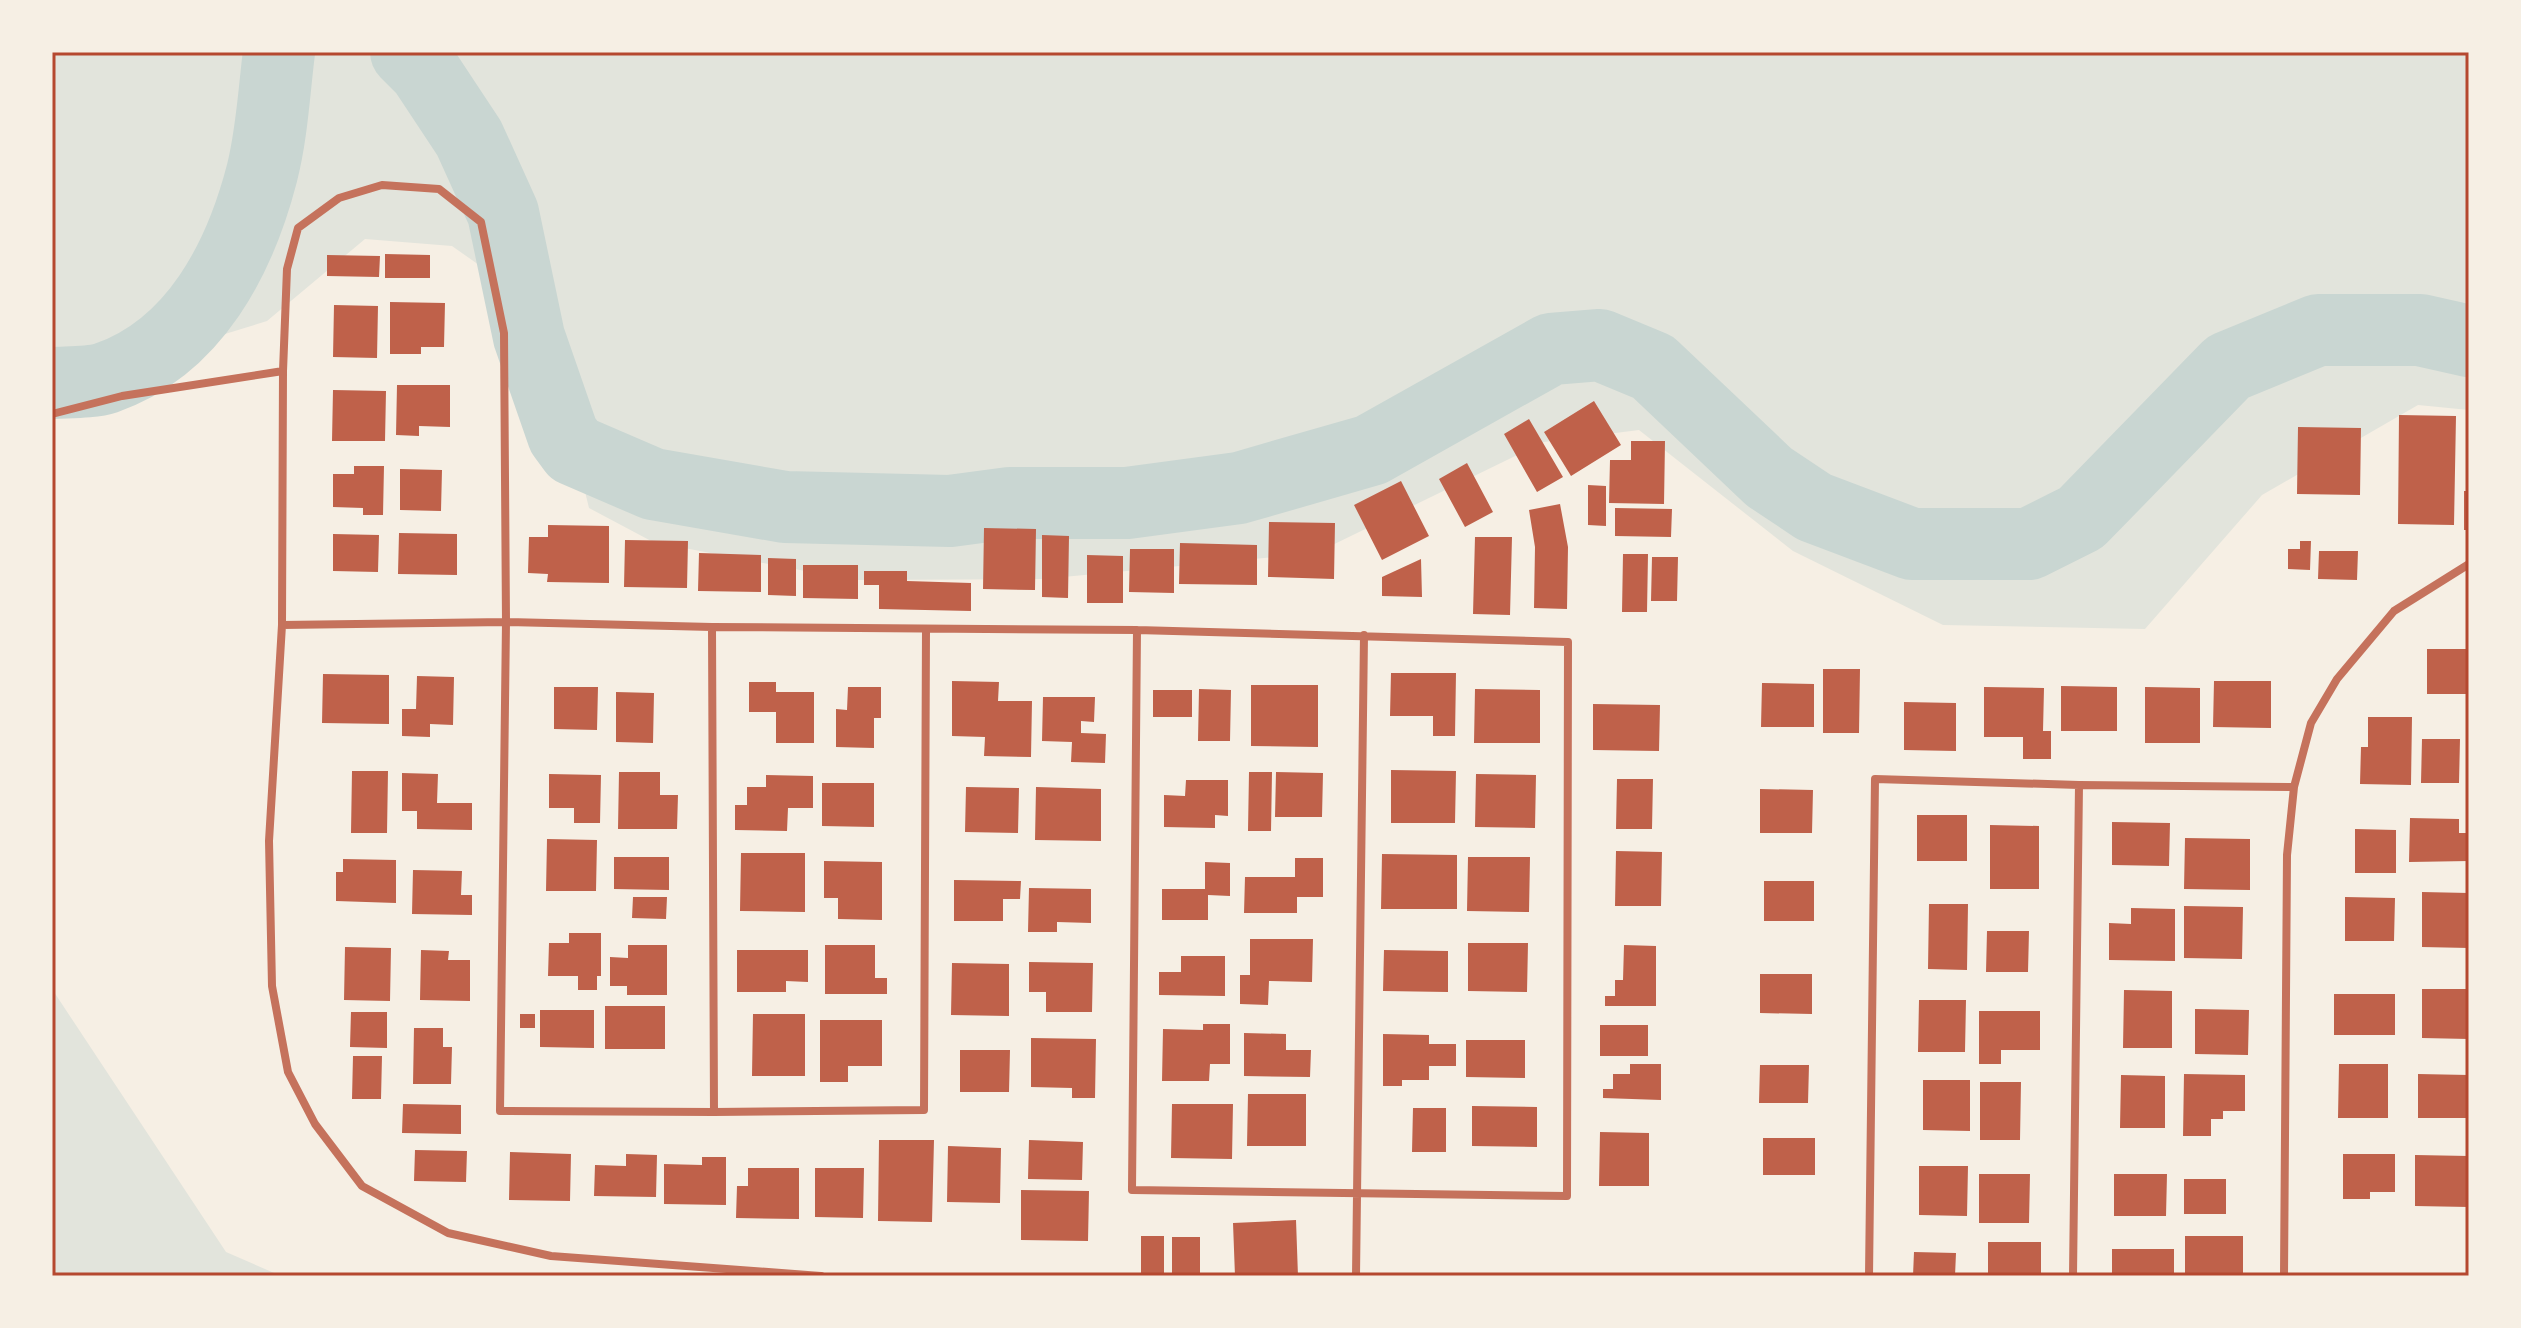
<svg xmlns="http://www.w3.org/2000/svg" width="2521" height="1328" font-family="'Archivo Narrow',sans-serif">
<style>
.green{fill:#e2e4dc}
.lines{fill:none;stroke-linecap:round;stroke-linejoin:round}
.river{stroke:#c9d6d2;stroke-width:72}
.building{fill:#bf614a}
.minor{stroke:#c5725c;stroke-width:8}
.neatline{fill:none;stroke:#b5482f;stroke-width:3}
</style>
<rect width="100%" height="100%" fill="#f6efe4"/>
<path class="green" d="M52,52H2469V410L2418,405L2262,495L2145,629L1943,625L1793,551L1639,430L1544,442L1316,553L1042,579L852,580L653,542L589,508L540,308L452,246L365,239L267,321L52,387Z
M52,989L226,1252L281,1276H52Z"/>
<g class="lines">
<path class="river" d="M406,52L424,70L469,138L503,213L529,337L563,435L574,450L653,484L785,507L950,511L1010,503H1127L1239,488L1371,450L1551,349L1600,345L1653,367L1769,477L1814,507L1912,544H2029L2081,518L2228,367L2318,330H2420L2469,341
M52,383C69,382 91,383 106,378C195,347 240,258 262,173C272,134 274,92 279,52"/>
</g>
<path class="building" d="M385,254L430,255V278H385Z
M327,255L380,256L379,277L327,276Z
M390,302L445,303L444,347H421V354H390Z
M334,305L378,306L377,358L333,357Z
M397,385H450V427L419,426V436L396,435Z
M333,390L386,391L385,441H332Z
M1594,401L1621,445L1571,476L1544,432Z
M2399,415L2456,416L2454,525L2398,524Z
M1529,419L1563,477L1537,492L1504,434Z
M2298,427L2361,428L2360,495L2297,494Z
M1631,441H1665L1664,504L1609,503L1610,460H1631Z
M1467,463L1493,512L1465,527L1439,479Z
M354,466H384L383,515H363V508L333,507V474H354Z
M400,469L442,470L441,511L400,510Z
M1401,481L1429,536L1382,560L1354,505Z
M1588,485L1606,486V526L1588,525Z
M2464,491H2469V530H2464Z
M1560,504L1568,547L1567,609L1534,608L1535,547L1529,510Z
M1615,508L1672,509L1671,537L1615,536Z
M1269,522L1335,523L1334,579L1268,577Z
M548,525L609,526V583L547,582L548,574L528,573L529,537H548Z
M984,528L1036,529L1035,590L983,589Z
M399,533L457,534V575L398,574Z
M333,534L379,535L378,572L333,571Z
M1042,535L1069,536L1068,598L1042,597Z
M1475,537H1512L1510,615L1473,614Z
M625,540L688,541L687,588L624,587Z
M2300,541H2311L2310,570L2288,569V549H2300Z
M1180,543L1257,545V585L1179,584Z
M1130,549H1174V593L1129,592Z
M2319,551H2358L2357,580L2318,579Z
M699,553L761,555V592L698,591Z
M1623,554H1648L1647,612H1622Z
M1087,555L1123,556V603H1087Z
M1652,557H1678L1677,601H1651Z
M768,558L796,559V596L768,595Z
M1421,559L1422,597L1382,596V577Z
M803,565H858V599L803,598Z
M864,571H907V581L971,583V611L879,609V585H864Z
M2427,649H2469V694H2427Z
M1823,669H1860L1859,733H1823Z
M1391,673H1456L1455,736H1433V716H1390Z
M323,674L389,675V724L322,723Z
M417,676L454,677L453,725L430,724V737L402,736V709H416Z
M952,681L999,682L998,701H1032L1031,757L984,756L985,737L952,736Z
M2214,681H2271V728L2213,727Z
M749,682H776V692H814V743H776V712H749Z
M1762,683L1814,684V727H1761Z
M1251,685H1318V747L1251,746Z
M2061,686L2117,687V731H2061Z
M554,687H598L597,730L554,729Z
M848,687H881V718H874V748L836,747V709L847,710Z
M1984,687L2044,688L2043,731H2051V759H2023V737H1984Z
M2145,687L2200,688V743H2145Z
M1199,689L1231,690L1230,741H1198Z
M1475,689L1540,690V743H1474Z
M1153,690H1192V717H1153Z
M616,692L654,693L653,743L616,742Z
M1043,697H1095L1094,722L1081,721V733L1106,734L1105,763L1071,762L1072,742L1042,741Z
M1904,702L1956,703V751L1904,750Z
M1593,704L1660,705L1659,751L1593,750Z
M2368,717H2412L2411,785L2360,784L2361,747H2368Z
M2422,739H2460L2459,783H2421Z
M1391,770L1456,771L1455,823H1391Z
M352,771H388L387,833H351Z
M619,772H660V795H678L677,829H618Z
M1249,772H1272L1271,831H1248Z
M1276,772L1323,773L1322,817H1275Z
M402,773L438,774L437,803H472V830L417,829V811H402Z
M549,774L601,775L600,823H574V808H549Z
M1476,774L1536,775L1535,828L1475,827Z
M766,775L813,776V808H788L787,831L735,830V805H747V787H766Z
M1617,779H1653L1652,829H1616Z
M1186,780H1228V816L1215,815V828L1164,827V795L1185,796Z
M822,783H874V827L822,826Z
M966,787L1019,788L1018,833L965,832Z
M1036,787L1101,789V841L1035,840Z
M1760,789L1813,790L1812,833H1760Z
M1917,815H1967V861H1917Z
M2410,818L2459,819V833H2469V861L2409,862Z
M2112,822L2170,823L2169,866L2112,865Z
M1990,825L2039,826V889H1990Z
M2355,829L2396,830V873H2355Z
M2185,838L2250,839V890L2184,889Z
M547,839L597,840L596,891H546Z
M1616,851L1662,852L1661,906H1615Z
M741,853H805V912L740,911Z
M1382,854L1457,855V909H1381Z
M614,857H669V890L614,889Z
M1468,857H1530L1529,912L1467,911Z
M1295,858H1323V897H1297V913H1244L1245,877H1295Z
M343,859L396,860V903L336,901V872H343Z
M824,861L882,862V920L838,919V898H824Z
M1205,862L1230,863V896L1208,895V920H1162V889H1205Z
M413,870L462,871L461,895H472V915L412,914Z
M954,880L1021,881L1020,899H1003V921H954Z
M1764,881H1814V921H1764Z
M1029,888L1091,889V923L1057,922V932H1028Z
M2422,892L2469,893V948L2422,947Z
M633,897H667L666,919L632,918Z
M2345,897L2395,898L2394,941H2345Z
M1929,904H1968L1967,970L1928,969Z
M2184,906L2243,907L2242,959L2184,958Z
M2131,908L2175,909V961L2109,960V923L2131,924Z
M1987,931H2029L2028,972H1986Z
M569,933H601V976H597V990H578V976H548L549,943H569Z
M1250,939H1313L1312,982L1269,981L1268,1005L1240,1004V975H1250Z
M1468,943H1528L1527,992L1468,991Z
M628,945H667V995H627V986H610V957L628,958Z
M825,945H875V978H887V994H825Z
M1624,945L1656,946V1006H1605V996H1615V980H1623Z
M345,947L391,948L390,1001L344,1000Z
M421,950L449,951L448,960H470V1001L420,1000Z
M737,950H808V982L786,981V992H737Z
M1384,950L1448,951V992L1383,991Z
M1181,956H1225V996L1159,995V972H1181Z
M1029,962L1093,963L1092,1012H1046V992H1029Z
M952,963L1009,964V1016L951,1015Z
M1760,974H1812V1014L1760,1013Z
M2422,989H2469V1039L2422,1038Z
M2124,990L2172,991V1048H2123Z
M2334,994H2395V1035H2334Z
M1919,1000H1966L1965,1052H1918Z
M605,1006H665V1049H605Z
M2195,1009L2249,1010L2248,1055L2195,1054Z
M540,1010H594V1048L540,1047Z
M1979,1011H2040V1050H2001V1064H1979Z
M351,1012H387V1048L350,1047Z
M520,1014H535V1028H520Z
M753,1014H805V1076H752Z
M820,1020H882V1066H848V1082H820Z
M1203,1024H1230V1064H1210L1209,1081H1162L1163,1029L1203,1030Z
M1600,1025H1648V1056H1600Z
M414,1028H443V1047H452L451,1084H413Z
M1244,1033L1286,1034V1050H1311L1310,1077L1244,1076Z
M1383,1034L1429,1035V1044H1456V1066H1429V1080H1402V1086H1383Z
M1031,1038L1096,1039L1095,1098H1072V1088L1031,1087Z
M1466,1040H1525V1078L1466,1077Z
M960,1050H1010L1009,1092H960Z
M353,1056H382L381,1099H352Z
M1630,1064H1661V1100L1603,1098V1089H1613V1074H1630Z
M2339,1064H2388V1118H2338Z
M1760,1065H1809L1808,1103H1759Z
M2184,1074L2245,1075V1111H2223V1119H2211V1136H2183Z
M2418,1074L2469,1075V1118H2418Z
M2121,1075L2165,1076V1128H2120Z
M1923,1080H1970V1131L1923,1130Z
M1980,1082H2021L2020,1140H1980Z
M1248,1094H1306V1146H1247Z
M403,1104L461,1105V1134L402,1133Z
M1172,1104H1233L1232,1159L1171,1158Z
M1472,1106L1537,1107V1147L1472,1146Z
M1413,1108H1446V1152H1412Z
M1600,1132L1649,1133V1186H1599Z
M1763,1138H1815V1175H1763Z
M879,1140H934L932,1222L878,1221Z
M1029,1140L1083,1142L1082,1180L1028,1179Z
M948,1146L1001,1148L1000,1203L947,1202Z
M415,1150L467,1151L466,1182L414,1181Z
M510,1152L571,1154L570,1201L509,1200Z
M626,1154L657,1155L656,1197L594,1196L595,1165L626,1166Z
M2343,1154H2395V1192H2370V1199H2343Z
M2415,1155L2469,1156V1207L2415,1206Z
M702,1157H726V1205L664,1204V1164L702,1165Z
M1919,1166H1968L1967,1216L1919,1215Z
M748,1168H799V1219L736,1218L737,1186H748Z
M815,1168H864L863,1218L815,1217Z
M1979,1174H2030L2029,1223H1979Z
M2114,1174H2167L2166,1216H2114Z
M2184,1179H2226V1214H2184Z
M1021,1190L1089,1191L1088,1241L1021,1240Z
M1296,1220L1298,1276H1235L1233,1223Z
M1141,1236H1164V1276H1141Z
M2185,1236H2243V1276H2185Z
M1172,1237H1200V1276H1172Z
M1988,1242H2041V1276H1988Z
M2112,1249H2174V1276H2112Z
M1914,1252L1956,1253L1955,1276H1913Z"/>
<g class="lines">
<path class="minor" d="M52,414L122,396L283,371
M282,625L506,622L712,627L1137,630L1568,642L1567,1196L1132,1190L1137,630
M712,627L714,1112
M821,1276L551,1256L448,1233L362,1186L315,1124L288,1072L272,986L269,841L282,625L283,371L287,269L298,228L339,198L382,185L439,189L481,222L504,333L506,622L500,1111L714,1112L924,1110L926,629
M1356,1276L1364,635
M1869,1276L1875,779L2079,785L2294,787
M2073,1276L2079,785
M2284,1276L2287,855L2294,787L2311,723L2337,679L2394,611L2469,564"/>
</g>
<rect width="2521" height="1328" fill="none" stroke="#f6efe4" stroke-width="108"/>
<rect x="54" y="54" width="2413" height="1220" class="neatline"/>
</svg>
